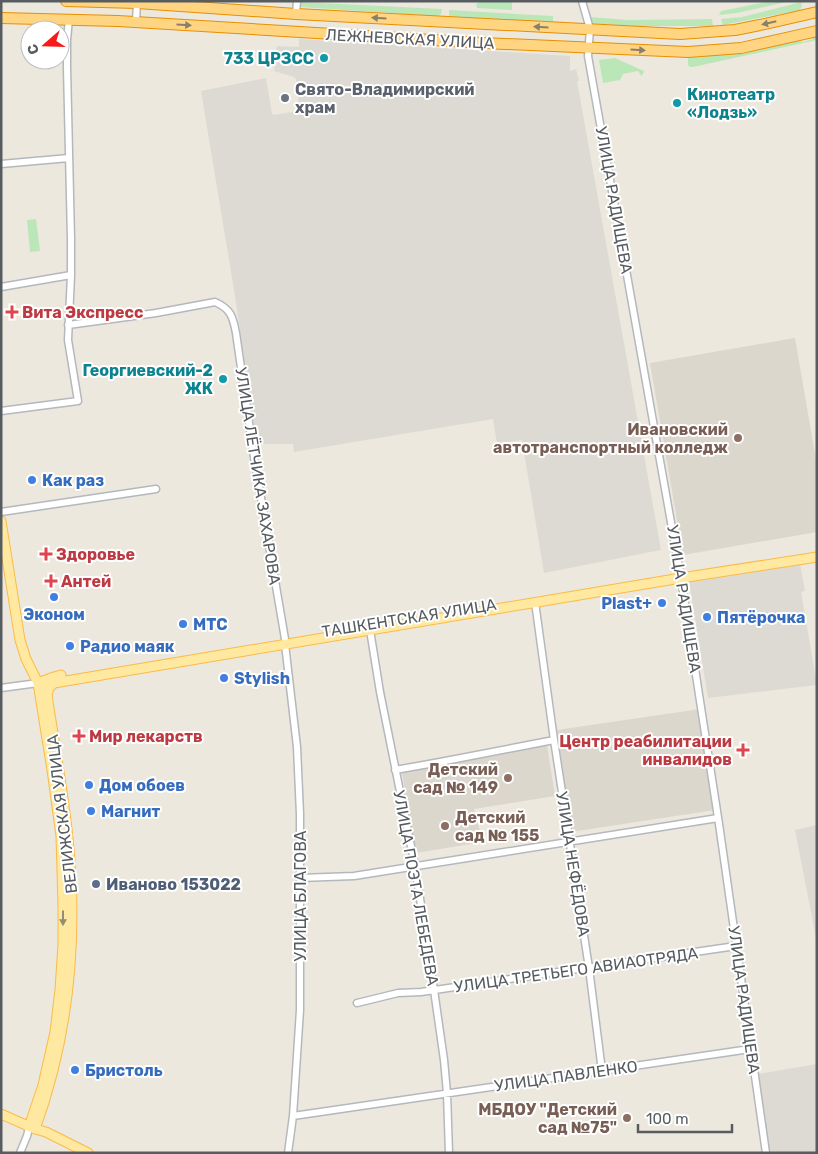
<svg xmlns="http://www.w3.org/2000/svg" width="818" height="1154" font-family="Rubik,sans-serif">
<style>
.industrial{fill:#dcdad3}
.education{fill:#dcd7cd}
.green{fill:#bbe7b8}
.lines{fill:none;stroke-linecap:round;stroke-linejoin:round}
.minor-casing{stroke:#b4b8bd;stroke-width:9}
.major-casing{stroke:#fcba47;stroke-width:11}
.highway-casing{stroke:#ea8e00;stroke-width:12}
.minor{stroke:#fff;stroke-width:6}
.major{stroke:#ffe8a0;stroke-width:9}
.highway{stroke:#ffd582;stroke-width:10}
.oneway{fill:#89806b}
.oneway2{fill:#928d77}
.culture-dot{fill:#0f9aa8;stroke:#fff;stroke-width:2}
.worship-dot{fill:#6b7280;stroke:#fff;stroke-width:2}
.health-dot{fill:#e0444e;stroke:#fff;stroke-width:2}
.education-dot{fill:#8d6e63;stroke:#fff;stroke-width:2}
.shop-dot{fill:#3f7fe0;stroke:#fff;stroke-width:2}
.service-dot{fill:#5c6f8a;stroke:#fff;stroke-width:2}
.labels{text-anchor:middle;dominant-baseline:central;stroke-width:4;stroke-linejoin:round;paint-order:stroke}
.street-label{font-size:16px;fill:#575c61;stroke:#fff}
.culture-label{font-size:16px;font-weight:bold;fill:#0d838f;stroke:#fff;text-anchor:end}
.worship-label{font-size:16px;font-weight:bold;fill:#5b616d;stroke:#fff;text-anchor:start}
.health-label{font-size:16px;font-weight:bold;fill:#be3a42;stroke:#fff;text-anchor:start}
.education-label{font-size:16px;font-weight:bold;fill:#785e54;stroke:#fff;text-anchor:end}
.shop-label{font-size:16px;font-weight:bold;fill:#366cbe;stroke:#fff;text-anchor:start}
.service-label{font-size:16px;font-weight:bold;fill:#4e5e75;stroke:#fff;text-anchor:start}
</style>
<rect width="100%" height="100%" fill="#ece8de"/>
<path class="industrial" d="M299,39L570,56V71L576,69L579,81H577L661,550L544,573L522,440L497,444L493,419L294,452L293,444H257L235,296L201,91L266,78L272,114L274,115L298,111L299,108L296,79L294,77L274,71L277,46L299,47Z
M800,564L805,591L801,592L817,685L708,698L689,581Z
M816,825L817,833V943L795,830Z
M817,1064V1153H769L758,1074Z"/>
<path class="education" d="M795,338L817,466V532L683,555L650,363Z
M700,709L715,810L571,832L557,730Z
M547,745L555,796L474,809L483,842L416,853L402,773Z"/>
<path class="green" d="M482,1H512V10L477,8L476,4Z
M772,1H791L737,13L719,15L721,11Z
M299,2L442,9L441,14L438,16L299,7Z
M801,2L802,5L800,10L723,25L721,19L742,17Z
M449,10L553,16V22L450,17L449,15Z
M590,17L628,20L712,19L713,26H637L593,24Z
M817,35V40L693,67H690L688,65V56L798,39L802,42L813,39L812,36Z
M615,58L644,71L643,74L641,76L638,71L623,74L620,80L603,83L599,60Z
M36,219L40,251L30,252L27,220Z"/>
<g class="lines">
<defs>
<path id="minor" d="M582,1L590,29L588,56L680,573
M296,14L297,1
M136,22L137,1
M1,164L69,158
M1,287L71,275
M68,325L156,313L215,302C231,309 233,317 236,333L254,457L285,639
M1,411L78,401L68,340L71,275V239L67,67V40L69,19
M1,512L156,489
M681,578L719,824L766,1153
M535,602L554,740L589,968L602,1071
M370,630L380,692L415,866L434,990L444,1060L447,1093L449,1153
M285,644L297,747L300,814V1010L293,1116L288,1153
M1,688L38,683
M395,770L440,762L554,740
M300,878L354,876L718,818
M357,1003L398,993L421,992L736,946
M293,1116L750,1049
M20,1153L27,1136L30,1123"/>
<path id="major" d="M1,521L20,640L26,659L38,683L41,687
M38,683L54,677L61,675
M1,1114L35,1129L46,1132L88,1153
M31,1121L43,1085L55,1032L60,990L63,944V904L61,836L52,770L38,683
M35,1129C69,1036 78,936 68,838C63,790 54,742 47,695L49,688L54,683L681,578L817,557"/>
<path id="highway" d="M66,1L137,3L296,14L680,34L735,30L760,25L817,12
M1,18L118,21L483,43L688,52L741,48L817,31"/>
</defs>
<use href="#minor" class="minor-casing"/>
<use href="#major" class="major-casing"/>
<use href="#highway" class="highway-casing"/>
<use href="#minor" class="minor"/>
<use href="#major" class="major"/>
<use href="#highway" class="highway"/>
</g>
<defs><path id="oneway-solid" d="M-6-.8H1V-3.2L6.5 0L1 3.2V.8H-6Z" transform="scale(1.25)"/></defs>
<g class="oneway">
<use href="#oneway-solid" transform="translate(379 18) rotate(-177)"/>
<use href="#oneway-solid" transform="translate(769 23) rotate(167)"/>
<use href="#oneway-solid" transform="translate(184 25) rotate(4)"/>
<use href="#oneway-solid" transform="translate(541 27) rotate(-177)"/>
<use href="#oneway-solid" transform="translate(638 50) rotate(3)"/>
</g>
<use class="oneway2" href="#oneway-solid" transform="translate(63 918) rotate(90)"/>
<g class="culture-dot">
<circle cx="324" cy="58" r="5"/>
<circle cx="677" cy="103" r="5"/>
<circle cx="223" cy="379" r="5"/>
</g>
<circle class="worship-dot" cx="285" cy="98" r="5"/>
<g class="health-dot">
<path d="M9.5 304.5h5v5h5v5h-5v5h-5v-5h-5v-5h5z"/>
<path d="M43.5 546.5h5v5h5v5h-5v5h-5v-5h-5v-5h5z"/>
<path d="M48.5 573.5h5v5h5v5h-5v5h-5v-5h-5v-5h5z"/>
<path d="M76.5 728.5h5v5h5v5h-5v5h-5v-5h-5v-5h5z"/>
<path d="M740.5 742.5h5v5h5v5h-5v5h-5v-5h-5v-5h5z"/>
</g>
<g class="education-dot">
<circle cx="738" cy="438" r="5"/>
<circle cx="508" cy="778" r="5"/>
<circle cx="445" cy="826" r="5"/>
<circle cx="627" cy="1118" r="5"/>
</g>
<g class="shop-dot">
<circle cx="32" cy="480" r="5"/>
<circle cx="54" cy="597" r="5"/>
<circle cx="662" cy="603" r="5"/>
<circle cx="707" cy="617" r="5"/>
<circle cx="183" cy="624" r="5"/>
<circle cx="70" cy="646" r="5"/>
<circle cx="224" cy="678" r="5"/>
<circle cx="89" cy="785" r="5"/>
<circle cx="91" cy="811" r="5"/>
<circle cx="75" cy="1070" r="5"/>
</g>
<circle class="service-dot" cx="96" cy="884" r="5"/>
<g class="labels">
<g class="street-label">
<text transform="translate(410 39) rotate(3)">ЛЕЖНЕВСКАЯ УЛИЦА</text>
<text transform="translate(614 200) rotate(80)">УЛИЦА РАДИЩЕВА</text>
<text transform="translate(258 476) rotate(81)">УЛИЦА ЛЁТЧИКА ЗАХАРОВА</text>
<text transform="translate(684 599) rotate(81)">УЛИЦА РАДИЩЕВА</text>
<text transform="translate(409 618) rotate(-9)">ТАШКЕНТСКАЯ УЛИЦА</text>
<text transform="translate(62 814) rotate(-97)">ВЕЛИЖСКАЯ УЛИЦА</text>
<text transform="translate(573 864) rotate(81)">УЛИЦА НЕФЁДОВА</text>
<text transform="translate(416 888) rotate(80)">УЛИЦА ПОЭТА ЛЕБЕДЕВА</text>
<text transform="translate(300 896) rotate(-90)">УЛИЦА БЛАГОВА</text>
<text transform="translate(576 970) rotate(-8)">УЛИЦА ТРЕТЬЕГО АВИАОТРЯДА</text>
<text transform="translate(744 1000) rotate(82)">УЛИЦА РАДИЩЕВА</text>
<text transform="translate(566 1076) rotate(-8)">УЛИЦА ПАВЛЕНКО</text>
</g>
<g class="culture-label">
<text x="314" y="58">733 ЦРЗСС</text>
<text x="687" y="94" text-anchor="start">Кинотеатр<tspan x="687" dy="18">«Лодзь»</tspan></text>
<text x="213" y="370">Георгиевский-2<tspan x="213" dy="18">ЖК</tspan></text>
</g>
<g class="worship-label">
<text x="295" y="89">Свято-Владимирский<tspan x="295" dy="18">храм</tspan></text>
</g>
<g class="health-label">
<text x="22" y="312">Вита Экспресс</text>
<text x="56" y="554">Здоровье</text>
<text x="61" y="581">Антей</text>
<text x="89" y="736">Мир лекарств</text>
<text x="732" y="741" text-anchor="end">Центр реабилитации<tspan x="732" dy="18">инвалидов</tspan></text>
</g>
<g class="education-label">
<text x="728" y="429">Ивановский<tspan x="728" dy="18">автотранспортный колледж</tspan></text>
<text x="498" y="769">Детский<tspan x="498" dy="18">сад № 149</tspan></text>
<text x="455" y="817" text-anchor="start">Детский<tspan x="455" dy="18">сад № 155</tspan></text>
<text x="617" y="1109">МБДОУ "Детский<tspan x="617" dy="18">сад №75"</tspan></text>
</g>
<g class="shop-label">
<text x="42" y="480">Как раз</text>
<text x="652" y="603" text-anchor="end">Plast+</text>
<text x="54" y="614" text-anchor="middle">Эконом</text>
<text x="717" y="617">Пятёрочка</text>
<text x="193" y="624">МТС</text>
<text x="80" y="646">Радио маяк</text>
<text x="234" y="678">Stylish</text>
<text x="99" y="785">Дом обоев</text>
<text x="101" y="811">Магнит</text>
<text x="85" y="1070">Бристоль</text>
</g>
<g class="service-label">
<text x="106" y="884">Иваново 153022</text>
</g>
</g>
<rect width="818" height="1154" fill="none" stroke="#575c61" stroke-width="5"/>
<g transform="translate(45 45) rotate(250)"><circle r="24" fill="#ffffff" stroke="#bcbec0"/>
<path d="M0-4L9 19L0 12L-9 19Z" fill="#f61a1b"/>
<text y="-8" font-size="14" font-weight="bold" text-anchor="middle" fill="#575c61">С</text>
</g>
<path d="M638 1124v8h94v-8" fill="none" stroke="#575c61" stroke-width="2.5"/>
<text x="646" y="1124" font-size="15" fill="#575c61" stroke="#ffffff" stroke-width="4" paint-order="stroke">100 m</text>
</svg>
